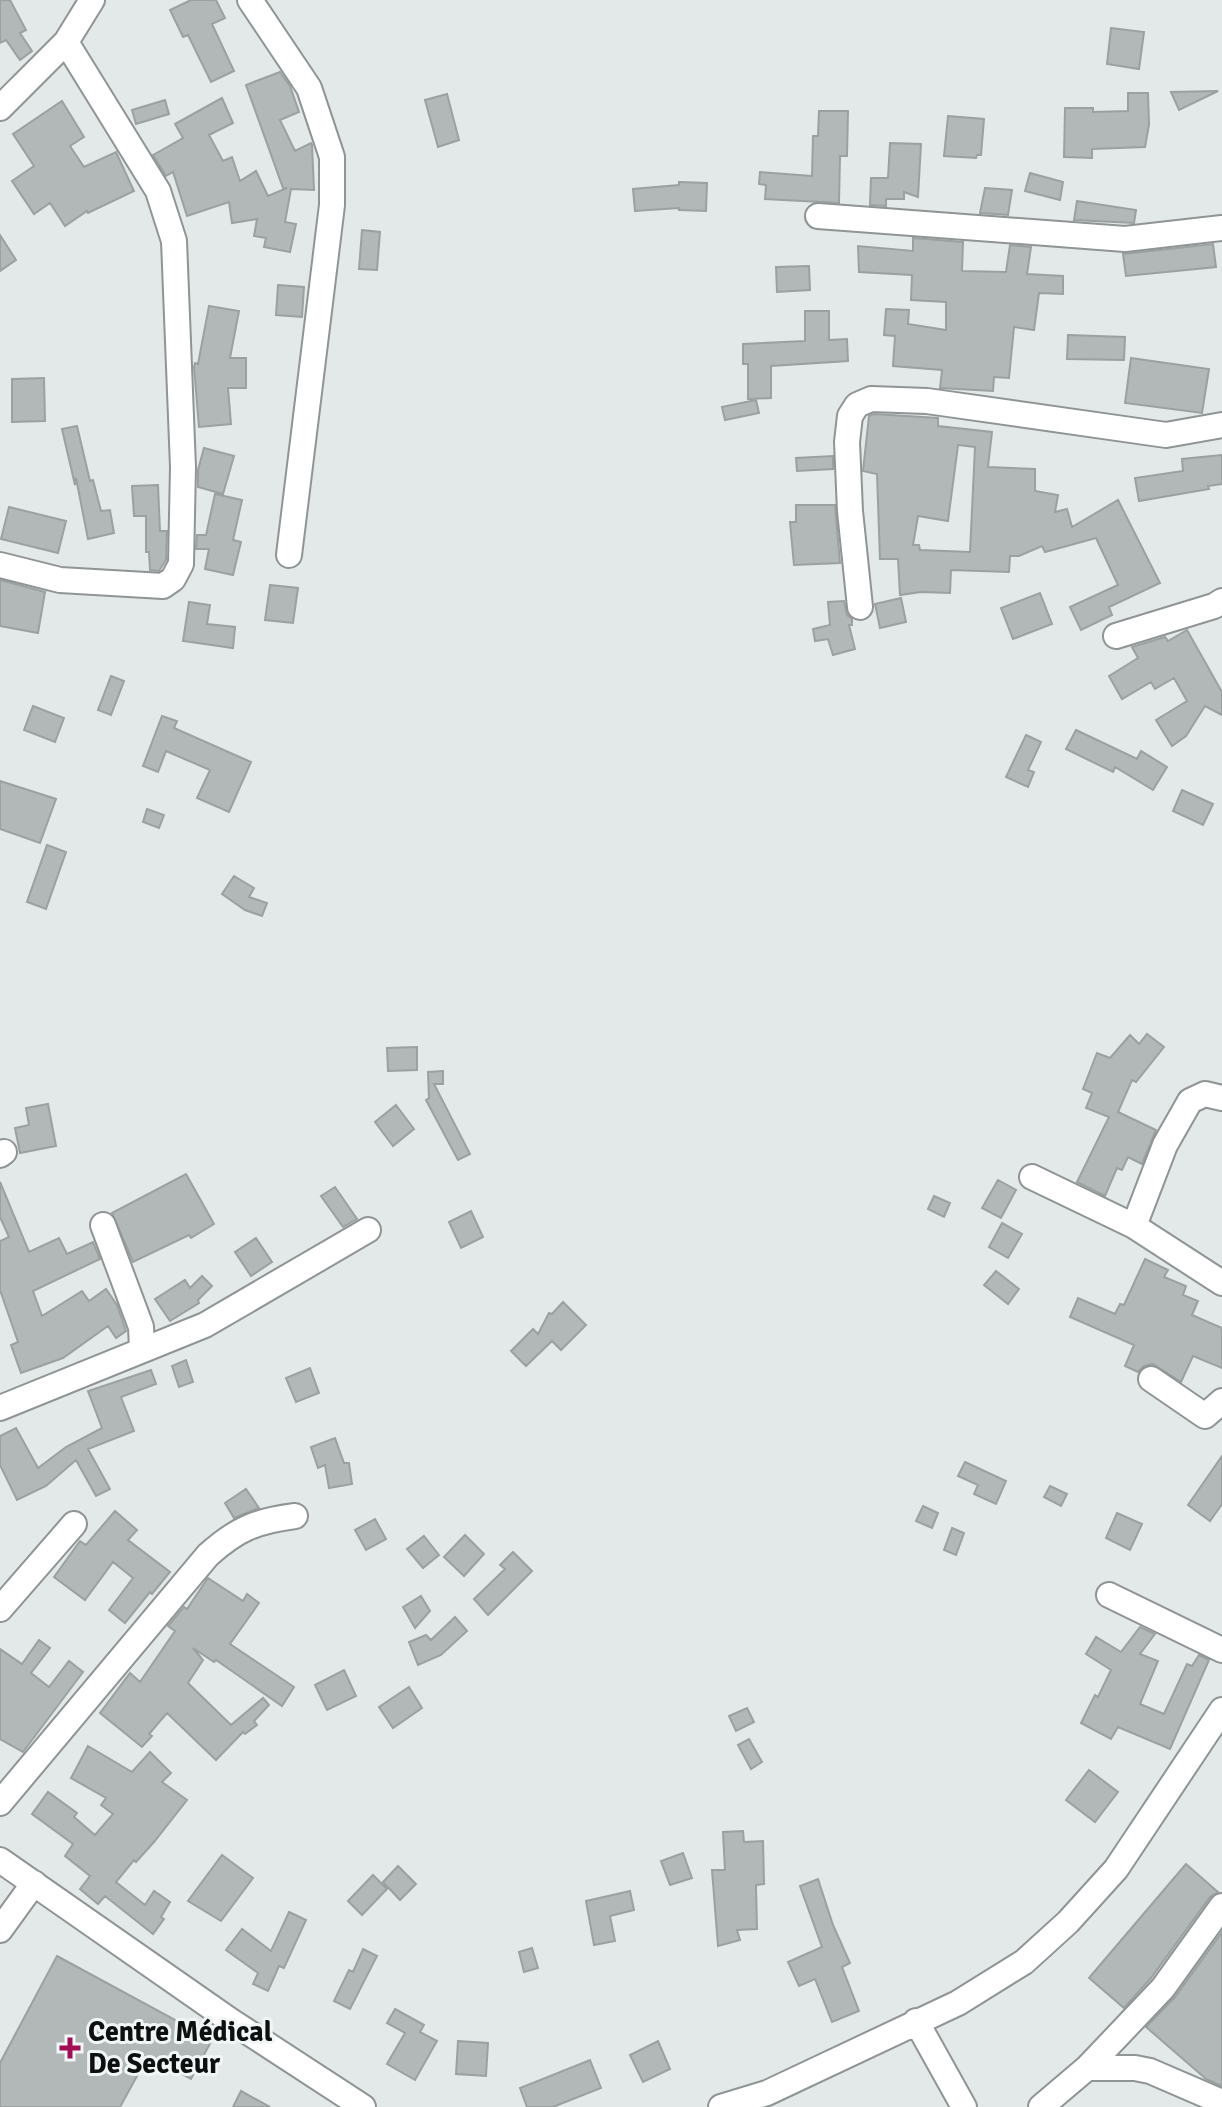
<svg xmlns="http://www.w3.org/2000/svg" width="1222" height="2107" font-family="Signika,sans-serif">
<style>
.building{fill:#b2b7b8;stroke:#9ba0a0;stroke-width:2;fill-rule:evenodd}
.lines{fill:none;stroke-linecap:round;stroke-linejoin:round}
.minor-casing{stroke:#8f9495;stroke-width:28}
.minor{stroke:#fff;stroke-width:24}
.poi-dot{fill:#a00e55;stroke:#f0f5f6;stroke-width:3}
.labels{text-anchor:middle;dominant-baseline:central;stroke-width:6;stroke-linejoin:round;paint-order:stroke}
.poi-label{font-size:28px;font-weight:bold;fill:#0e0f0f;stroke:#f0f5f6;text-anchor:start}
</style>
<rect width="100%" height="100%" fill="#e3e8e9"/>
<path class="building" d="M0,0H10L26,30L20,33L32,51L20,60L6,40L0,43Z
M191,0H216L225,18L212,24L234,71L211,82L188,35L183,37L170,10Z
M1111,28L1144,32L1139,69L1107,64Z
M280,72L290,86L299,112L280,120L295,151L311,143L312,145L314,190L291,189L285,222L296,224L290,252L264,247L266,238L254,236L257,219L232,223L229,202L187,216L173,172L166,176L153,155L183,138L175,124L222,98L233,123L209,135L223,161L232,157L240,181L256,171L268,196L287,188H283L246,85Z
M1218,91L1179,110L1171,92Z
M1128,93H1148L1149,125L1145,147L1092,149V158L1064,157L1065,108H1093V112L1128,111Z
M447,94L459,140L438,147L425,100Z
M165,100L169,114L136,124L132,110Z
M62,101L84,137L70,146L84,167L116,152L134,191L88,213L87,211L65,226L50,203L34,214L12,181L34,166L13,134Z
M819,111H848L847,156H840L839,203L765,199L766,185L759,184L760,172L812,176L813,136H818Z
M948,116L984,119L981,155H977L976,158L944,156Z
M890,143L921,144L918,197L904,192V199H886V206L870,205L871,178H888Z
M1030,173L1063,182L1060,200L1025,191Z
M679,182L707,183L706,211L679,210V208L635,211L633,189L679,185Z
M985,188L1012,190L1008,215L980,213Z
M1077,201L1136,210L1134,223L1074,220Z
M362,230L380,232L377,270L359,269Z
M0,235L16,260L0,271Z
M913,238L963,242L962,271L1006,272L1010,245L1031,247L1027,274L1063,276V294L1039,293L1034,330L1014,327L1009,378L994,377L993,391L940,388L942,370L893,366L895,336L884,335L886,309L909,310L908,324L946,330V302L911,300L912,275L859,272L858,246L913,251Z
M1213,244L1216,267L1126,276L1123,254Z
M809,266L810,290L777,292L776,267Z
M278,285L304,287L302,317L276,315Z
M209,306L239,311L230,358H246V388H228L231,424L199,427L194,367L195,363L198,364Z
M805,311H829V340L847,339L848,361L771,366V398L748,399V364H743V344L805,341Z
M1068,335L1125,337L1124,360L1067,359Z
M1131,358L1209,369L1202,413L1125,403Z
M44,378L45,421L12,422V379Z
M756,400L759,413L725,420L722,407Z
M874,414L938,418V426L992,432L988,467L1035,469V491L1058,495L1055,512L1067,509L1072,527L1118,500L1160,583L1109,607L1112,615L1081,630L1070,607L1118,585L1096,538L1045,552L1042,546L1019,556H1010L1009,572L951,570L950,593L921,592L900,595L898,559H880L877,474L863,471L869,416ZM958,445L975,447L970,552L920,550L919,545H913L918,516L948,521Z
M77,426L90,481L93,480L101,511L110,510L114,533L88,539L76,478L75,485L62,429Z
M204,448L234,456L223,494L198,487V470Z
M1222,455V484L1208,486L1209,489L1139,501L1135,478L1183,471L1182,459Z
M833,456V469L797,471L796,458Z
M158,485L160,531H167L166,560L159,571L150,570L149,552H146V516H134L132,486Z
M215,494L242,500L233,540L241,542L233,575L205,569L209,549H196L197,535H206Z
M796,505H835L840,563L794,565L790,522H796Z
M9,507L66,521L58,553L1,539Z
M0,580L45,592L38,633L0,626Z
M270,585L298,588L293,623L265,620Z
M1040,593L1052,624L1013,639L1001,608Z
M901,598L906,622L880,628L875,604Z
M844,601L847,615L852,619V625H849L855,649L833,655L828,639L815,641L813,629L830,625L828,602Z
M189,602L210,605L207,624L235,627L233,648L183,641Z
M1187,630L1222,692V715L1205,706L1186,736L1172,746L1156,720L1187,701L1174,678L1155,689L1151,682L1122,699L1109,676L1138,658L1132,647L1165,637L1168,641Z
M111,676L124,681L111,715L98,710Z
M33,706L64,718L55,742L24,730Z
M162,716L177,721L174,728L251,762L229,812L197,798L210,770L166,751L158,772L143,766Z
M1076,730L1137,759L1141,751L1167,767L1153,790L1115,767L1113,772L1066,749Z
M1026,735L1041,742L1028,770L1034,772L1028,787L1006,777Z
M0,781L56,799L40,843L0,829Z
M1182,790L1213,804L1203,825L1173,811Z
M147,809L164,815L159,828L143,822Z
M47,845L66,852L46,909L27,902Z
M234,876L254,888L249,897L267,903L262,916L245,910L222,894Z
M1147,1034L1164,1047L1136,1082L1132,1080L1118,1112L1156,1130L1142,1164L1128,1157L1122,1170L1117,1168L1105,1196L1077,1182L1109,1117L1086,1108L1092,1093L1083,1089L1097,1053L1110,1058L1130,1035L1139,1044Z
M417,1047V1070L388,1071L387,1048Z
M443,1071V1084H434L470,1154L458,1160L426,1100L429,1098L428,1072Z
M48,1104L56,1146L20,1153L15,1128L29,1125L26,1108Z
M396,1105L414,1129L393,1146L375,1122Z
M186,1174L214,1224L191,1238L189,1235L133,1262L112,1213Z
M998,1180L1016,1190L1001,1218L982,1208Z
M0,1182L29,1252L59,1238L67,1254L93,1242L100,1259L33,1291L42,1316L82,1291L89,1301L106,1289L117,1305L126,1331L116,1338L108,1326L63,1358L21,1373L11,1345L18,1342L0,1290V1241L9,1237L0,1217Z
M335,1187L357,1219L343,1227L321,1196Z
M934,1196L950,1203L944,1217L928,1209Z
M471,1211L483,1237L461,1248L449,1222Z
M1002,1223L1022,1234L1008,1258L989,1247Z
M256,1238L272,1262L251,1276L235,1252Z
M1145,1259L1168,1270L1164,1277L1186,1286L1183,1295L1198,1301L1192,1315L1222,1328V1368L1193,1356L1181,1382L1153,1364L1144,1366L1138,1372L1125,1366L1134,1345L1070,1317L1078,1298L1115,1314L1120,1304L1124,1305Z
M996,1271L1019,1289L1008,1304L984,1285Z
M202,1276L212,1286L198,1300L199,1303L170,1321L155,1299L185,1280L190,1288Z
M563,1302L586,1325L561,1350L552,1341L526,1366L511,1351L533,1329L538,1334L549,1313L552,1314Z
M186,1360L193,1382L179,1387L172,1366Z
M310,1368L319,1393L296,1402L286,1378Z
M151,1370L156,1384L121,1397L134,1431L88,1449L110,1489L96,1496L76,1460L46,1486L17,1500L0,1465V1436L16,1428L38,1468L66,1447L102,1428L88,1391Z
M335,1438L344,1463H349L352,1484L329,1488L325,1465L318,1468L311,1447Z
M1222,1456V1504L1210,1521L1188,1505Z
M965,1462L1006,1481L996,1504L974,1494L978,1485L958,1476Z
M1050,1486L1067,1494L1061,1506L1044,1497Z
M246,1489L259,1508L234,1518L225,1503Z
M923,1506L938,1513L932,1528L916,1521Z
M115,1511L137,1530L128,1540L170,1572L152,1594L150,1592L125,1623L109,1610L133,1578L113,1562L85,1600L54,1577L80,1541L86,1545Z
M1117,1513L1142,1524L1130,1550L1106,1538Z
M375,1519L386,1539L366,1550L355,1530Z
M952,1528L964,1533L956,1555L944,1550Z
M465,1535L484,1554L464,1576L444,1557Z
M424,1536L439,1555L423,1568L407,1549Z
M513,1552L532,1571L488,1615L474,1599L505,1569L500,1565Z
M208,1578L243,1601L247,1594L259,1603L230,1644L294,1687L282,1706L216,1660L214,1662L193,1648L203,1660L188,1683L231,1725L263,1698L269,1705L254,1721L257,1725L245,1734L243,1732L216,1760L167,1713L149,1734L152,1736L142,1747L100,1713L130,1673L140,1682L175,1631L168,1626L184,1607L187,1609Z
M421,1596L430,1611L415,1628L403,1607Z
M455,1617L467,1631L441,1655L418,1665L409,1642L426,1635L431,1640Z
M1140,1627L1155,1634L1140,1654L1158,1661L1140,1704L1164,1714L1187,1664L1192,1666L1199,1655L1209,1660L1170,1749L1118,1727L1111,1739L1081,1723L1095,1695L1098,1697L1111,1670L1086,1654L1096,1637L1121,1652Z
M39,1640L50,1648L31,1673L49,1687L69,1661L83,1672L23,1752L0,1739V1649L22,1664Z
M344,1670L356,1696L327,1710L315,1685Z
M409,1687L422,1708L393,1728L379,1707Z
M747,1708L754,1722L736,1731L729,1716Z
M749,1739L762,1762L751,1769L738,1745Z
M88,1746L132,1772L150,1752L171,1773L162,1782L187,1800L154,1842L136,1862L134,1860L116,1882L145,1905L154,1891L170,1902L161,1917L164,1919L153,1934L105,1896L98,1904L80,1889L90,1876L65,1856L73,1844L32,1814L48,1792L77,1813L74,1817L95,1835L113,1814L101,1805L106,1798L71,1778Z
M1089,1770L1118,1792L1095,1822L1066,1800Z
M743,1831L744,1842L763,1841L764,1884L756,1885L757,1929L737,1930L740,1940L718,1946L712,1870H725L723,1832Z
M683,1853L692,1878L670,1885L661,1861Z
M222,1855L253,1878L221,1921L188,1901Z
M1186,1864L1218,1892L1210,1897L1151,1978L1124,2008L1089,1978Z
M398,1866L416,1884L400,1900L383,1882Z
M373,1875L387,1889L362,1915L348,1901Z
M818,1879L833,1925L850,1963L842,1967L859,2011L832,2022L815,1979L799,1986L788,1962L822,1947L800,1886Z
M630,1891L634,1910L610,1916L615,1941L594,1945L586,1901Z
M289,1912L306,1920L284,1968L279,1966L268,1991L253,1984L258,1973L226,1950L242,1929L271,1951Z
M1222,1932V2086L1206,2079L1146,2027L1175,1997Z
M532,1948L538,1968L524,1972L519,1952Z
M363,1949L377,1956L350,2009L334,2001L349,1970L353,1972Z
M57,1956L212,2040L191,2079L148,2056L120,2107H0V2063Z
M395,2009L424,2025L420,2032L437,2041L415,2080L387,2064L405,2033L387,2023Z
M458,2041L488,2043L486,2076L456,2074Z
M658,2041L670,2069L643,2082L630,2055Z
M590,2060L601,2088L553,2107H527L520,2088Z
M241,2091L270,2107H233Z"/>
<g class="lines">
<defs>
<path id="minor" d="M250,0L309,88L332,157V205L289,555
M0,108L66,42L92,0
M818,216L1125,239L1222,228
M0,565L60,580L163,586L173,579L181,564L183,467L174,241L158,191L66,42
M860,607L850,511L847,442L850,416L857,405L871,399L927,401L1166,435L1222,425
M1116,636L1214,606L1222,601
M0,1155L4,1152
M1032,1177L1134,1226L1222,1283
M103,1225L141,1327L142,1349
M1134,1226L1165,1145L1190,1101L1205,1094L1222,1098
M1151,1379L1205,1416L1222,1401
M0,1408L205,1325L368,1230
M1109,1595L1222,1650
M0,1609L74,1524
M0,1803L208,1555C237,1529 256,1521 295,1516
M0,1860L231,2021L363,2107
M0,1930L34,1883
M916,2021L964,2107
M1087,2068H1135L1150,2071L1222,2102
M721,2107L767,2093L958,2003L1024,1962L1068,1922L1116,1869L1222,1710
M1041,2107L1087,2068L1163,1988L1222,1906"/>
</defs>
<use href="#minor" class="minor-casing"/>
<use href="#minor" class="minor"/>
</g>
<path class="poi-dot" d="M66 2036h8v8h8v8h-8v8h-8v-8h-8v-8h8z"/>
<g class="labels">
<g class="poi-label">
<text x="88" y="2032">Centre Médical<tspan x="88" dy="32">De Secteur</tspan></text>
</g>
</g>
</svg>
